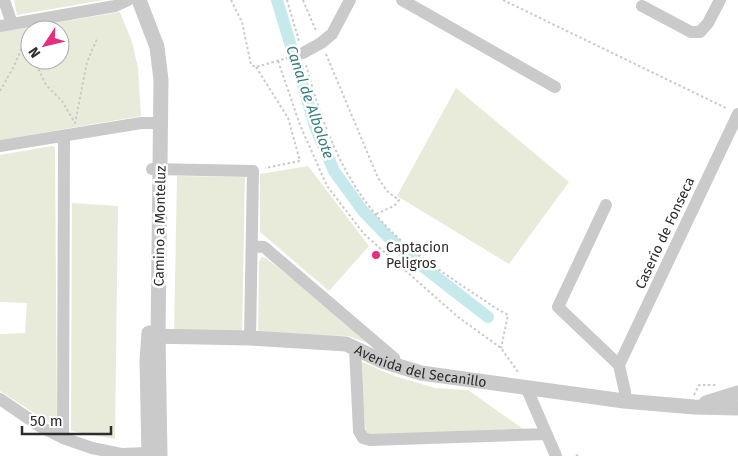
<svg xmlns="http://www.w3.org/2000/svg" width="738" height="456" font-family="'Fira Sans',sans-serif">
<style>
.green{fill:#e9ebda;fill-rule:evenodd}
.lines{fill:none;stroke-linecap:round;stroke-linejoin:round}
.canal{stroke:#c6eaeb;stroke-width:12}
.path{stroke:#cacaca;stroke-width:2;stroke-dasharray:2.5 2.5;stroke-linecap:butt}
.minor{stroke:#cacaca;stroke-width:12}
.tertiary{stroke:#cacaca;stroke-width:15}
.poi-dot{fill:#e52e7d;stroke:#fff;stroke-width:2}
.labels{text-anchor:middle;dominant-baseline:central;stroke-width:5;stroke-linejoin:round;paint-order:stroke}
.street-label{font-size:14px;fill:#2d2d2d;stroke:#fff}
.poi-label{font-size:14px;fill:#2d2d2d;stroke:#fff;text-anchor:start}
.water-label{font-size:15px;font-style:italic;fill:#378082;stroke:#fff}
</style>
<rect width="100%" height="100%" fill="#fff"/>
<path class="green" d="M14,0H104L17,15Z
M120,12L132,42L138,68L141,116L0,140V32ZM30,30H60V60H30Z
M456,88L569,182L509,264L397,196Z
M52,146L55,147L57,423L53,425L0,391V334L25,333L27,303L0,302V155Z
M308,166L369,246L329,291L260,232V174Z
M177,176L245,177L242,334L174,333Z
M72,203L118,206L115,439L71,431Z
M262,257L266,258L376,346L348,336L258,334L259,261Z
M360,361L394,376L435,388L468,390L526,431L366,435Z"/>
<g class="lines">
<path class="canal" d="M277,0L316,129L334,171L363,211L399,248L488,317"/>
<path class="path" d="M231,0L242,22L251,65L256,67L291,57
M287,0L299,41
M303,0L316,31
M503,0L728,109
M326,54L378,178L388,192L399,200L394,206L376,214
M34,60L46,85L62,101L75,123L87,62L97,39
M278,61L300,125L327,186L364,234L458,317L501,348L518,372
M306,65C325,135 351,201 410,248C436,269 466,288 494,307L508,315L501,348
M256,67L288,118L300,161L265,168
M0,91L14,66L26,38L30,49
M694,395L699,385H716
M576,456L580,453"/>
<path class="minor" d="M4,0L12,24
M402,0L555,87
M642,6L691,32H700L708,23L720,0
M0,26L115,6L128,0
M303,53L321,43L332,34L350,0
M0,146L141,123H153
M152,169L253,171L250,338
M606,205L558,307L619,365L625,392L624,401
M252,246L264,247L394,358L396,365
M355,348L359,431L363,438L370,440L546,434
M619,365L738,114
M526,387L556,456
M0,399L41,427L63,438L92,448L121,454L149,453
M63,438L64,136"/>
<g class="tertiary">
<path d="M139,0L157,47L161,80L158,337L160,456"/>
<path d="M149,333L147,360L149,456"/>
<path id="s1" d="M149,336L250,338L346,344L382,361L421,373L624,401L694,407L738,408"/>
<path d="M706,403L738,393"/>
</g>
</g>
<circle class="poi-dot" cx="376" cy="255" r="5"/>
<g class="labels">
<g class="street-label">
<text transform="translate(160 226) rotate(-89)">Camino a Monteluz</text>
<text transform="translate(665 233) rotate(-65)">Caserío de Fonseca</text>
<text stroke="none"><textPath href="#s1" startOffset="276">Avenida del Secanillo</textPath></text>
</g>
<g class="poi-label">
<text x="386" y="247">Captacion<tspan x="386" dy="16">Peligros</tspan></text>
</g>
<g class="water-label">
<text transform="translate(310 102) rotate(71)">Canal de Albolote</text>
</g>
</g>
<g transform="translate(45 45) rotate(235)"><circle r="24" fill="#ffffff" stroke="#ababab"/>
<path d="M0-4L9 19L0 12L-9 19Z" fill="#e52e7d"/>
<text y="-8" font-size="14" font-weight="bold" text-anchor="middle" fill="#2d2d2d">N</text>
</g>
<path d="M22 426v8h89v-8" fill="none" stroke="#2d2d2d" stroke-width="2.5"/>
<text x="30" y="426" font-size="15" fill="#2d2d2d" stroke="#ffffff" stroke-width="4" paint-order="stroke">50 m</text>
</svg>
